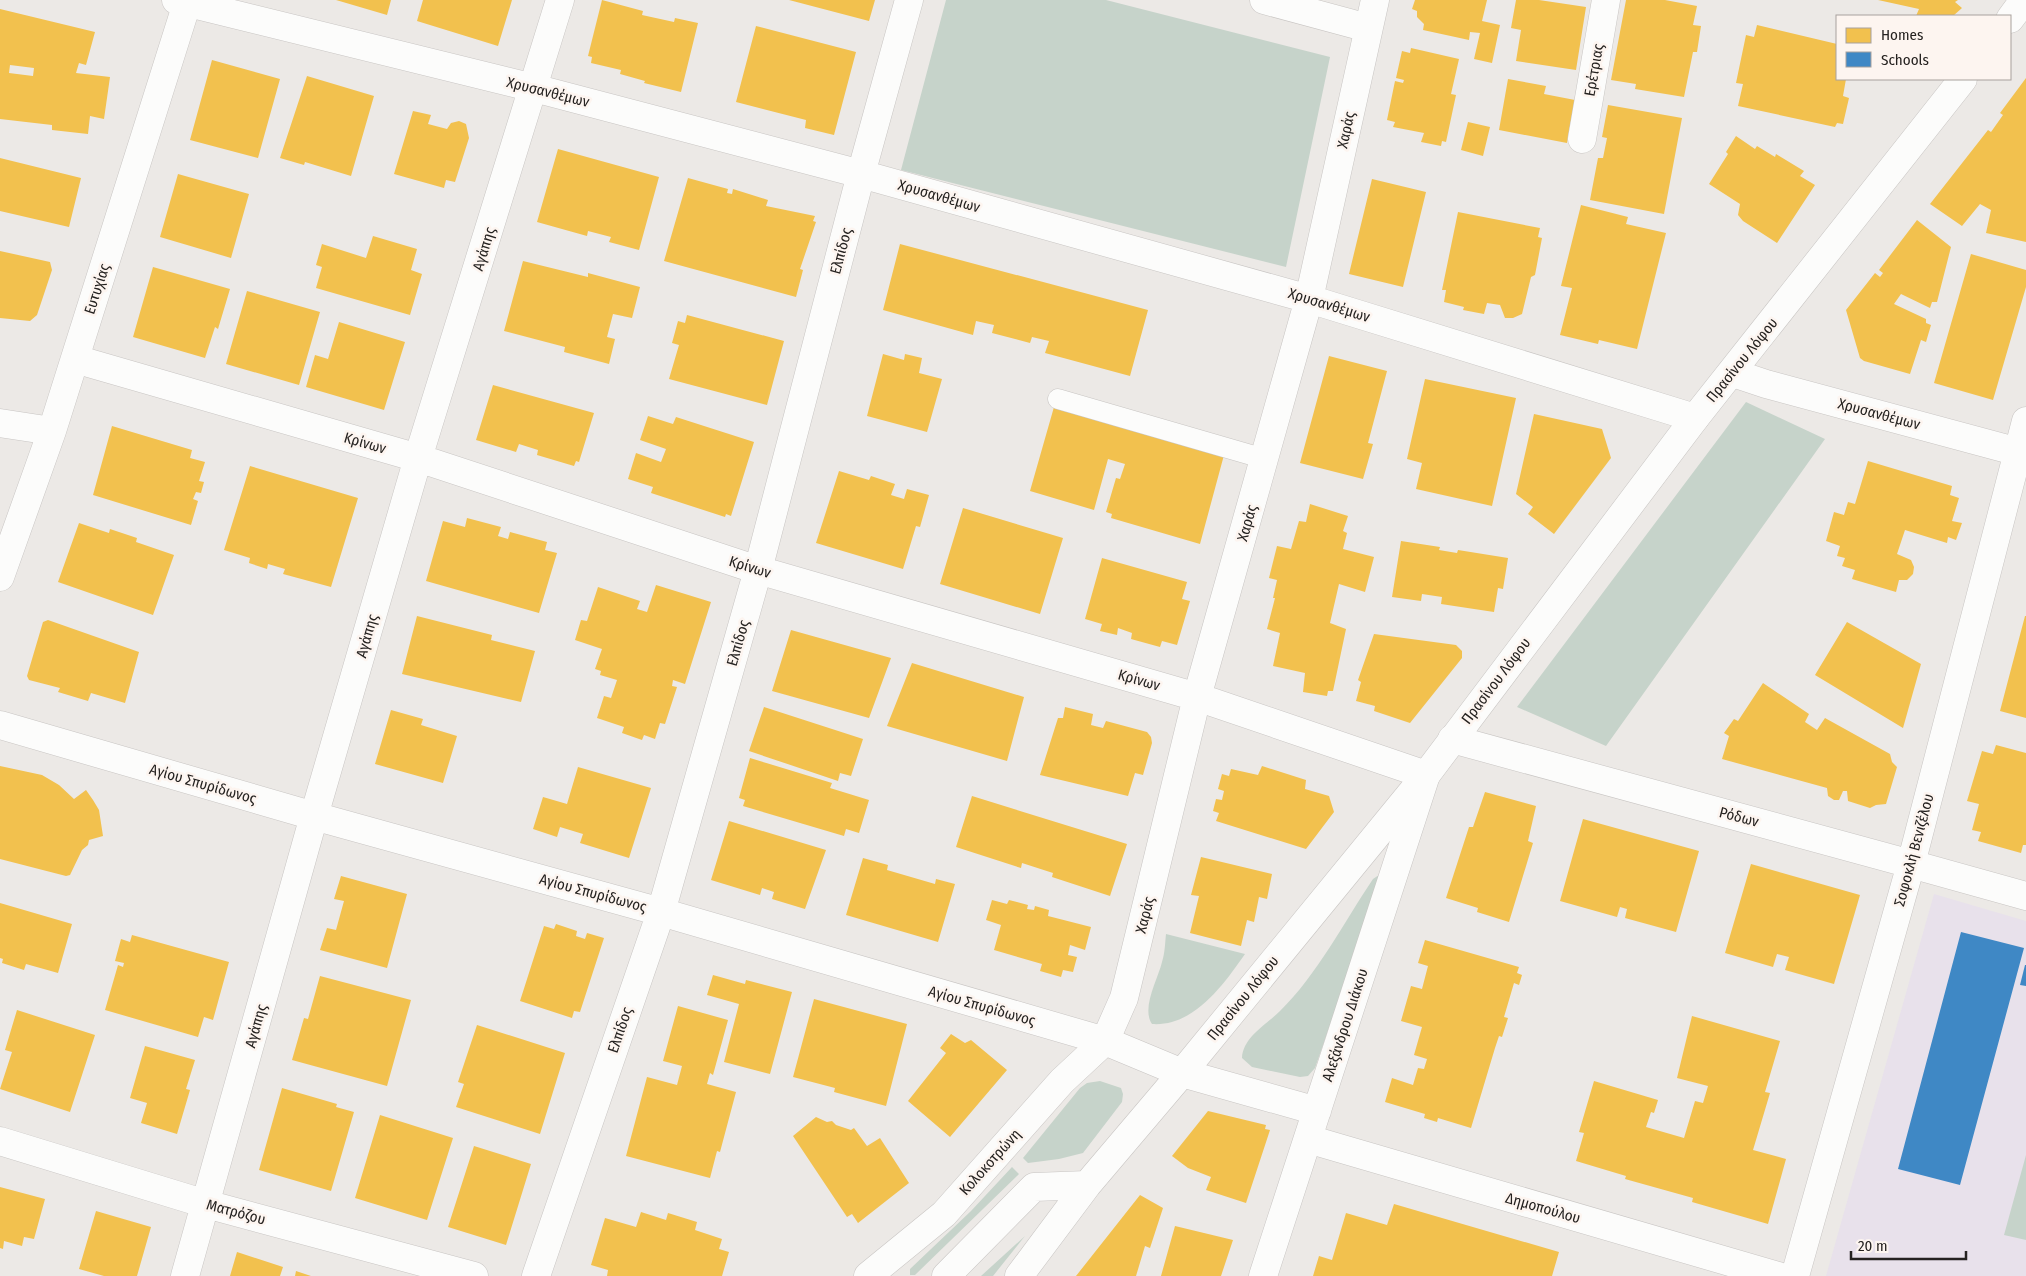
<svg xmlns="http://www.w3.org/2000/svg" width="2026" height="1276" font-family="'Fira Sans Condensed',sans-serif">
<style>
.education{fill:#e8e1eb}
.green{fill:#c6d3ca}
.homes{fill:#f2c14e;fill-rule:evenodd}
.schools{fill:#3f88c5}
.lines{fill:none;stroke-linecap:round;stroke-linejoin:round}
.lane-casing{stroke:#c8c5c3;stroke-width:21}
.street-casing{stroke:#c8c5c3;stroke-width:29}
.secondary-casing{stroke:#c8c5c3;stroke-width:29}
.lane{stroke:#fcfcfb;stroke-width:20}
.street{stroke:#fcfcfb;stroke-width:28}
.secondary{stroke:#fcfcfb;stroke-width:28}
.labels{text-anchor:middle;dominant-baseline:central;stroke-width:5;stroke-linejoin:round;paint-order:stroke}
.street-label{font-size:15px;fill:#252220;stroke:#fdf5f0}
</style>
<rect width="100%" height="100%" fill="#ece9e6"/>
<path class="education" d="M1934,894L2026,921V1276H1826Z"/>
<path class="green" d="M946,0H1106L1330,57L1286,267L901,170Z
M1746,402L1825,439L1606,746L1517,707Z
M1379,875L1381,879L1315,1068L1308,1076L1300,1077L1252,1067L1242,1058C1243,1037 1266,1025 1280,1011C1317,975 1344,922 1373,879Z
M1166,934L1245,954C1224,984 1194,1027 1152,1024C1141,1008 1158,979 1162,962C1165,953 1165,943 1166,934Z
M1100,1081L1121,1088L1123,1094L1122,1102L1083,1153L1059,1159L1028,1163L1023,1158L1080,1088L1087,1083Z
M2026,1155V1240L2004,1235Z
M1012,1167L1019,1174L915,1275H910V1269L971,1211Z
M1025,1236L993,1276H981Z"/>
<path class="homes" d="M336,0H391L387,15Z
M423,0H512L498,46L417,21Z
M602,0L643,11L642,15L674,22L675,18L698,23L681,92L644,83L645,81L620,74L621,70L591,63L592,57L588,56Z
M789,0H875L869,21Z
M1415,0H1487L1482,21L1500,25L1492,63L1474,59L1480,33L1470,32L1469,40L1423,30L1424,24L1417,17V11L1412,9Z
M1516,0H1539L1586,7L1576,70L1516,61L1521,30L1511,28Z
M1626,0H1665L1697,6L1693,25L1701,26L1697,52H1693L1684,97L1635,89L1636,84L1611,80Z
M1878,0H1958L1955,2L1962,8L1953,16H1916L1919,9Z
M0,9L95,32L86,65L79,63L76,73L110,77L104,119L90,116L88,134L52,130V125L0,119ZM10,65L34,68L33,76L9,73Z
M1757,25L1837,44V79H1846L1843,96L1849,98L1843,124L1837,123L1835,127L1738,106L1743,84L1736,83L1746,35L1754,37Z
M756,26L856,52L834,135L805,128L806,120L736,102Z
M1411,48L1459,59L1451,94L1456,95L1446,142L1442,141L1441,146L1421,142L1424,133L1393,127L1395,122L1387,120L1395,81L1403,83L1404,80L1396,78L1402,51L1410,53Z
M212,60L280,79L258,158L190,140Z
M307,76L374,96L351,176L305,162L304,165L280,158Z
M2026,78V242L1986,233L1991,210L1980,204L1962,226L1930,204L1988,130L1991,132L2003,115L2000,113Z
M1508,79L1546,86L1544,94L1575,100L1567,143L1499,130Z
M1608,105L1682,118L1664,214L1590,200L1598,158H1603L1607,138L1602,137Z
M413,111L431,115L428,124L447,129L451,123L459,121L466,124L469,138L455,182L446,180L444,188L394,174Z
M1468,122L1490,127L1483,156L1461,150Z
M1736,136L1755,149L1757,146L1775,157L1776,154L1804,171L1800,176L1815,185L1777,243L1743,221L1738,215L1740,204L1709,184L1728,154L1726,152Z
M558,149L659,177L639,250L609,242L611,237L588,231L587,236L537,222Z
M0,158L81,178L69,227L0,211Z
M178,174L249,194L231,258L160,237Z
M688,178L728,189L727,193L732,194L733,189L768,200L766,206L815,216L813,221L816,222L800,269L803,270L796,297L664,261Z
M1372,179L1426,192L1403,287L1349,274Z
M1581,205L1628,217L1626,224L1666,233L1637,349L1599,340L1598,344L1560,335L1572,288L1561,286Z
M1458,212L1540,228L1538,237L1542,238L1535,275L1531,277L1522,314L1513,318H1505L1500,305L1487,303L1484,314L1463,310L1464,307L1444,302L1446,290H1442Z
M1917,220L1951,247L1937,302H1932L1930,308L1901,294L1894,304L1926,319V323L1931,325L1926,342L1921,340L1910,374L1864,361L1860,358L1846,310L1875,273L1880,277L1883,273L1879,270Z
M373,236L417,249L411,270L422,274L410,315L316,288L322,267L316,265L322,244L366,258Z
M900,244L1148,310L1130,376L1045,353L1049,341L1032,337L1030,343L992,333L994,325L976,321L973,335L883,310Z
M0,251L50,262L52,270L37,315L30,321L0,318Z
M1971,254L2026,270V287L1993,400L1934,383Z
M523,261L588,277V273L640,287L632,318L613,314L607,337L615,339L609,364L564,352L565,347L504,331Z
M153,267L230,289L218,329L215,327L205,358L133,337Z
M247,291L320,312L299,385L226,364Z
M687,315L784,341L767,405L669,379L679,345L672,343L678,321L685,323Z
M339,322L405,342L384,410L306,387L315,355L328,359Z
M883,354L904,360L905,354L922,358L919,373L942,379L927,432L867,416Z
M1329,356L1387,371L1368,443L1373,444L1363,479L1300,463Z
M1425,379L1516,398L1492,506L1416,489L1422,463L1407,459Z
M493,385L594,413L579,462L576,461L574,466L537,455L538,450L519,444L516,452L476,440Z
M1054,407L1224,455L1200,544L1111,518L1112,514L1106,512L1116,478L1120,479L1125,464L1108,459L1094,510L1030,491Z
M1534,414L1602,429L1611,458L1554,534L1528,514L1533,507L1516,494Z
M648,416L673,424L676,417L754,442L731,516L726,514L725,517L651,493L653,487L628,479L636,453L661,462L666,449L640,440Z
M112,426L192,450L190,458L205,462L199,481L204,482L201,493L196,492L193,499L198,501L191,525L93,495Z
M1868,461L1952,486L1950,495L1959,498L1952,521L1962,523L1956,540L1948,537L1947,543L1905,530L1897,554L1911,560L1914,567L1913,574L1907,580H1899L1896,592L1852,579L1855,570L1842,566L1845,558L1837,556L1840,546L1826,541L1834,512L1844,515L1848,502L1855,504Z
M250,466L358,498L331,587L283,574L285,569L268,564L267,569L249,563L250,558L224,550Z
M839,471L869,480L871,476L895,484L891,495L904,499L907,489L929,495L920,527L916,526L903,569L816,543Z
M1310,504L1348,516L1343,531L1347,533L1343,549L1374,557L1365,592L1339,584L1330,623L1346,629L1333,691H1328L1327,696L1303,692L1305,673L1273,666L1280,633L1267,629L1275,598H1273L1277,580L1269,578L1277,546L1291,549L1299,521L1306,522Z
M963,508L1063,538L1040,614L940,584Z
M467,518L501,527L498,536L508,539L510,532L547,542L545,550L557,553L539,613L426,581L443,521L465,527Z
M79,523L109,533L110,529L137,538L136,542L174,555L153,615L58,582Z
M1401,541L1440,547L1439,550L1457,553L1458,550L1508,558L1503,589L1498,588L1494,612L1441,604L1442,597L1422,594L1421,601L1392,597Z
M1102,558L1187,582L1182,599L1190,601L1177,645L1162,641L1160,647L1131,639L1132,633L1118,628L1117,635L1100,631L1102,624L1085,619Z
M656,585L711,602L685,684L673,680L672,686L677,687L665,724L660,723L655,739L644,735L642,740L622,733L624,727L597,718L604,696L611,698L617,680L600,675L601,671L595,669L602,649L575,640L581,620L587,621L598,587L640,601L637,609L647,612Z
M417,616L492,635L491,640L535,651L521,702L402,674Z
M2025,616H2026V718L2000,711Z
M48,620L139,652L125,703L91,693L88,701L58,692L60,688L29,680L27,676L43,622Z
M1847,622L1921,664L1903,728L1815,675Z
M791,630L891,658L869,718L772,691Z
M1374,634L1456,645L1462,651V658L1410,723L1374,711L1375,706L1356,701L1361,682L1358,680Z
M912,663L1024,697L1007,761L887,726Z
M1763,683L1809,714L1805,722L1817,730L1825,718L1890,754L1892,762L1897,767L1886,804L1876,805L1870,808L1848,801L1847,791H1843L1839,800H1834L1828,796L1827,788L1722,759L1729,736L1724,733L1734,719L1738,721Z
M764,707L863,739L851,776L840,773L838,781L749,751Z
M1065,707L1093,714L1091,725L1103,728L1106,721L1147,732L1151,737L1152,743L1143,775L1135,773L1128,796L1040,775L1058,718H1063Z
M391,710L423,719L421,725L457,736L443,783L375,764Z
M1996,745L2026,753V845H2023L2021,853L1978,841L1981,832L1972,830L1979,804L1967,801L1982,751L1993,754Z
M750,758L832,783L830,788L869,800L859,833L846,829L844,836L743,806L745,800L739,798Z
M0,766L42,775L59,785L74,799L86,790L93,800L99,810L103,836L89,840L88,845L82,850L70,875L66,876L0,859Z
M1262,766L1306,780L1305,789L1329,796L1334,812L1306,849L1216,821L1219,813L1213,811L1216,799L1222,800L1224,791L1218,789L1222,774L1229,776L1231,769L1258,775Z
M578,767L651,788L629,858L580,843L583,834L560,827L557,837L533,829L543,797L567,804Z
M1485,792L1536,806L1528,841L1533,843L1509,922L1477,912L1478,908L1446,898L1469,827H1473Z
M972,796L1127,844L1110,896L1052,877L1053,873L1022,863L1021,868L956,847Z
M1583,819L1699,851L1676,932L1625,918L1627,909L1620,907L1617,917L1560,901Z
M729,821L826,850L805,909L772,899L774,892L762,888L760,895L711,880Z
M1201,857L1272,874L1267,899L1259,897L1254,922L1247,920L1241,946L1190,933L1199,896L1191,895Z
M863,858L888,865L887,870L935,884L936,879L955,884L938,942L846,915Z
M1751,864L1860,895L1834,984L1785,970L1789,957L1777,954L1773,967L1725,953Z
M341,876L407,894L387,968L320,950L327,928L336,930L344,901L334,899Z
M992,900L1007,904L1009,900L1028,905L1027,909L1034,910L1035,906L1049,910L1048,916L1091,927L1085,950L1070,945L1068,955L1077,957L1073,972L1063,970L1061,977L1040,971L1042,964L994,950L1001,925L986,920Z
M0,903L72,924L58,973L26,964L24,970L2,963L3,959L0,958Z
M556,924L577,931L576,936L585,939L587,933L604,938L580,1012L574,1011L572,1018L520,1001L544,926L554,929Z
M132,935L229,962L213,1020L204,1017L198,1037L105,1010L118,965L123,967L124,963L115,961L121,939L130,942Z
M1425,940L1519,967L1517,973L1522,975L1519,985L1514,983L1504,1017L1508,1018L1502,1037L1499,1036L1495,1048L1471,1128L1438,1118L1437,1122L1424,1118L1425,1114L1385,1102L1392,1078L1413,1085L1418,1068L1424,1069L1427,1059L1414,1055L1422,1027L1401,1021L1411,986L1422,989L1428,966L1418,963Z
M713,975L745,984L746,980L792,992L770,1074L724,1062L739,1004L707,995Z
M320,976L411,1000L387,1086L292,1060L304,1018L308,1019Z
M814,999L907,1024L886,1106L834,1092L835,1088L793,1077Z
M678,1006L728,1020L713,1075L710,1073L707,1084L736,1092L720,1152L717,1151L710,1178L626,1156L647,1077L677,1085L682,1066L663,1061Z
M17,1010L95,1035L70,1112L0,1089L12,1052L5,1050Z
M1692,1016L1780,1041L1765,1092L1770,1093L1753,1150L1786,1159L1768,1224L1692,1202L1693,1198L1625,1179L1626,1176L1576,1161L1584,1133L1579,1132L1594,1081L1658,1100L1654,1113L1651,1112L1646,1127L1684,1138L1695,1101L1703,1103L1708,1086L1677,1078Z
M477,1025L565,1053L540,1134L456,1107L464,1084L458,1082Z
M951,1034L965,1043L971,1040L1007,1070L950,1137L908,1101L946,1053L940,1048Z
M145,1046L195,1060L186,1089L190,1090L177,1134L141,1123L147,1103L130,1098Z
M282,1088L337,1104L336,1107L354,1112L331,1191L259,1170Z
M1208,1111L1266,1125L1265,1129L1270,1130L1246,1203L1206,1190L1211,1177L1188,1168L1172,1156Z
M380,1115L453,1138L427,1220L355,1198Z
M816,1117L827,1122L832,1121L836,1125L851,1130L854,1128L867,1146L880,1138L909,1183L858,1223L852,1214L847,1217L793,1136Z
M474,1146L531,1164L506,1245L448,1227Z
M0,1187L45,1199L34,1239L24,1237L22,1246L4,1241L3,1249L0,1248Z
M1140,1195L1163,1208L1150,1248L1145,1246L1136,1276H1076Z
M1394,1204L1559,1252L1552,1276H1313L1319,1256L1332,1260L1346,1213L1387,1225Z
M96,1211L151,1227L137,1276H104L79,1269Z
M641,1212L666,1220L668,1213L697,1222L695,1230L722,1239L719,1249L729,1252L722,1276H607L608,1270L591,1265L605,1218L636,1227Z
M1175,1226L1233,1240L1221,1276H1161Z
M237,1252L283,1267L280,1276H230Z
M296,1271L311,1276H295Z"/>
<path class="schools" d="M1961,932L2024,948L1960,1185L1898,1169Z
M2025,965H2026V986L2020,985Z"/>
<g class="lines">
<defs>
<path id="lane" d="M1058,399L1265,459"/>
<path id="street" d="M176,0L534,88L861,174L1309,299L1695,418
M1264,0L1368,28
M1582,139L1606,0
M75,359L418,458L758,570L1197,697L1426,775L1263,1276
M1733,373L1766,384L2026,454
M0,423L52,431
M0,577L52,431L188,0
M0,725L314,816L661,912L1105,1041L1124,998L1197,697L1309,299L1375,0
M1452,739L1911,864
M1182,1073L1317,1111
M1308,1139L1778,1276
M0,1141L206,1204L474,1276
M185,1276L314,816L418,458L560,0
M536,1276L661,912L758,570L861,174L909,0
M1795,1276L1911,864L2026,421"/>
<path id="secondary" d="M2010,19L2024,0
M1911,864L2026,896
M868,1276L944,1214L1062,1081L1105,1041L1182,1073
M946,1276L1034,1187L1087,1185
M1019,1276L1087,1185L1182,1073L1426,775L1695,418L1963,79"/>
</defs>
<use href="#lane" class="lane-casing"/>
<use href="#street" class="street-casing"/>
<use href="#secondary" class="secondary-casing"/>
<use href="#lane" class="lane"/>
<use href="#street" class="street"/>
<use href="#secondary" class="secondary"/>
</g>
<g class="labels">
<g class="street-label">
<text transform="translate(1594 70) rotate(-80)">Ερέτριας</text>
<text transform="translate(548 92) rotate(14)">Χρυσανθέμων</text>
<text transform="translate(1346 130) rotate(-78)">Χαράς</text>
<text transform="translate(939 196) rotate(16)">Χρυσανθέμων</text>
<text transform="translate(484 249) rotate(-73)">Αγάπης</text>
<text transform="translate(841 251) rotate(-75)">Ελπίδος</text>
<text transform="translate(97 289) rotate(-72)">Ευτυχίας</text>
<text transform="translate(1329 305) rotate(17)">Χρυσανθέμων</text>
<text transform="translate(1742 360) rotate(-51)">Πρασίνου Λόφου</text>
<text transform="translate(1879 414) rotate(15)">Χρυσανθέμων</text>
<text transform="translate(365 443) rotate(16)">Κρίνων</text>
<text transform="translate(1247 523) rotate(-74)">Χαράς</text>
<text transform="translate(750 567) rotate(17)">Κρίνων</text>
<text transform="translate(367 636) rotate(-74)">Αγάπης</text>
<text transform="translate(738 643) rotate(-74)">Ελπίδος</text>
<text transform="translate(1139 680) rotate(16)">Κρίνων</text>
<text transform="translate(1496 681) rotate(-53)">Πρασίνου Λόφου</text>
<text transform="translate(203 784) rotate(16)">Αγίου Σπυρίδωνος</text>
<text transform="translate(1739 817) rotate(15)">Ρόδων</text>
<text transform="translate(1914 850) rotate(-75)">Σοφοκλή Βενιζέλου</text>
<text transform="translate(593 893) rotate(15)">Αγίου Σπυρίδωνος</text>
<text transform="translate(1145 915) rotate(-76)">Χαράς</text>
<text transform="translate(1243 998) rotate(-51)">Πρασίνου Λόφου</text>
<text transform="translate(982 1006) rotate(16)">Αγίου Σπυρίδωνος</text>
<text transform="translate(1345 1025) rotate(-72)">Αλεξάνδρου Διάκου</text>
<text transform="translate(256 1026) rotate(-74)">Αγάπης</text>
<text transform="translate(620 1030) rotate(-71)">Ελπίδος</text>
<text transform="translate(990 1162) rotate(-48)">Κολοκοτρώνη</text>
<text transform="translate(1543 1208) rotate(16)">Δημοπούλου</text>
<text transform="translate(236 1212) rotate(15)">Ματρόζου</text>
</g>
</g>
<rect x="1836" y="15" width="175" height="65" fill="#fdf5f0" stroke="#a7a19d"/>
<rect x="1846" y="28" width="25" height="15" fill="#f2c14e" stroke="#a7a19d"/>
<text x="1881" y="40" font-size="15" fill="#252220">Homes</text>
<rect x="1846" y="52" width="25" height="15" fill="#3f88c5" stroke="#a7a19d"/>
<text x="1881" y="65" font-size="15" fill="#252220">Schools</text>
<path d="M1851 1251v8h115v-8" fill="none" stroke="#252220" stroke-width="2.5"/>
<text x="1858" y="1251" font-size="15" fill="#252220" stroke="#fdf5f0" stroke-width="4" paint-order="stroke">20 m</text>
</svg>
